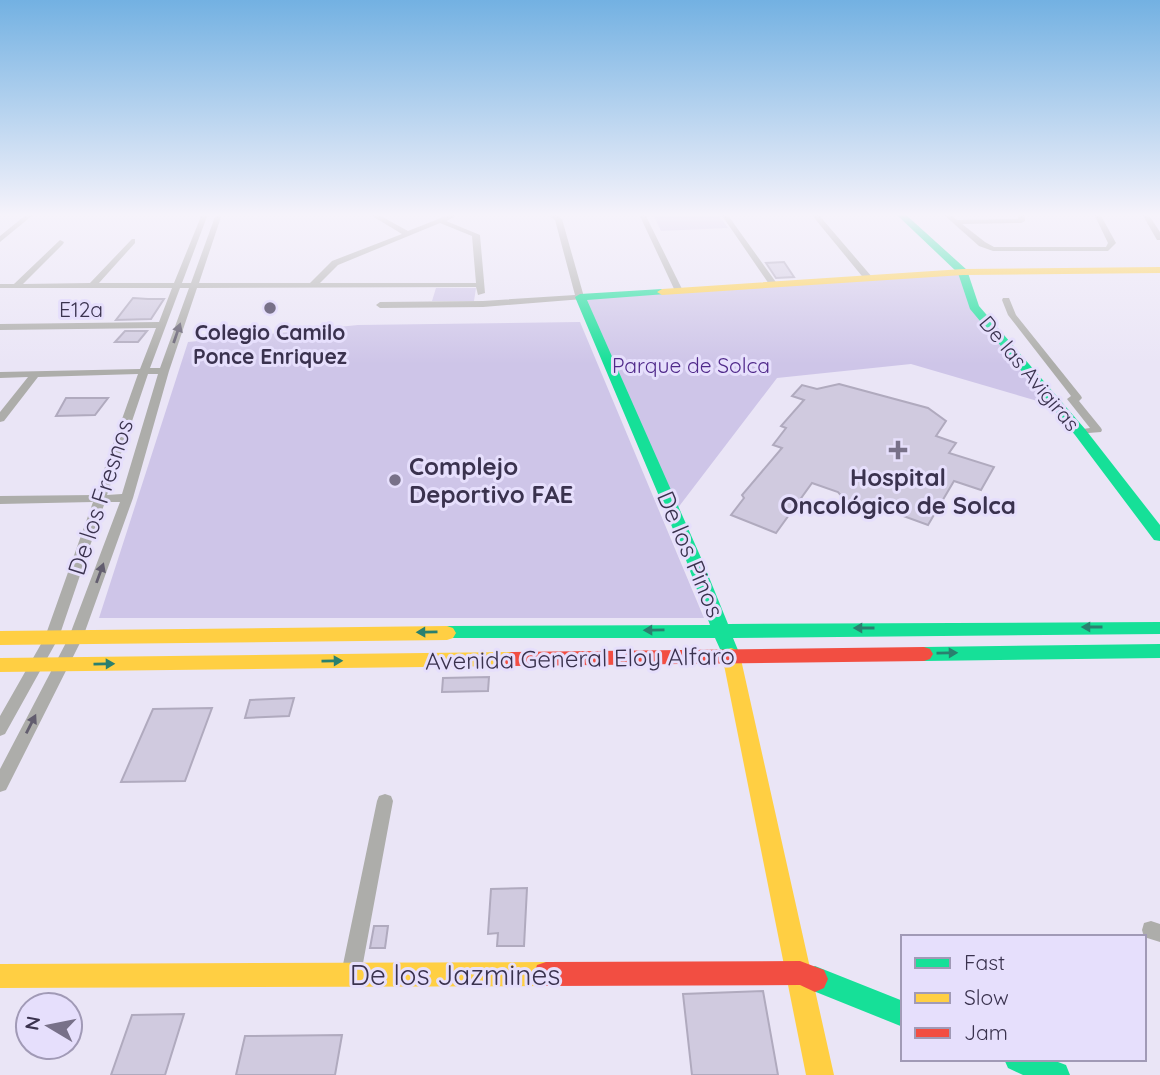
<svg xmlns="http://www.w3.org/2000/svg" width="1160" height="1075" font-family="Quicksand,sans-serif">
<style>
.green{fill:#cec5e8}
.building{fill:#d0cadf;stroke:#b0aabe;stroke-width:2}
.lines{fill:none;stroke-linecap:round;stroke-linejoin:round}
.street{fill:#adadaa;fill-rule:evenodd}
.fast{fill:#16e098;fill-rule:evenodd}
.slow{fill:#ffcf43;fill-rule:evenodd}
.jam{fill:#f24e42;fill-rule:evenodd}
.oneway{fill:#625d6e}
.oneway2{fill:#2a806f}
.poi-dot{fill:#787189;stroke:#e6dffc;stroke-width:2.5}
.labels{text-anchor:middle;dominant-baseline:central;stroke-width:6;stroke-linejoin:round;paint-order:stroke}
.far-street-label{font-size:21px;fill:#3a324e;stroke:#e6dffc}
.far-poi-label{font-size:21px;font-weight:bold;fill:#3a324e;stroke:#e6dffc}
.far-park-label{font-size:21px;fill:#50298a;stroke:#e6dffc}
.poi-label{font-size:24px;font-weight:bold;fill:#3a324e;stroke:#e6dffc;text-anchor:start}
.street-label{font-size:24px;fill:#3a324e;stroke:#e6dffc}
.near-street-label{font-size:28px;fill:#3a324e;stroke:#e6dffc}
</style>
<rect width="100%" height="100%" fill="#eae5f6"/>
<path class="green" d="M653,214H718L728,228L661,231Z
M963,272L974,307L1058,407L911,364L777,378L674,513L580,297Z
M436,288H476L474,301H432Z
M580,322L704,618H99L188,342L358,325Z"/>
<path class="building" d="M784,262L794,277L776,278L766,263Z
M133,298L148,299H164L151,319L116,320Z
M125,331H147L138,342H115Z
M839,384L928,408L946,421L936,436L956,443L949,453L994,467L981,490L954,481L928,525L887,510L869,515L853,509L838,492L812,483L776,533L731,515L744,498L742,495L782,448L773,445L786,428L781,426L804,400L792,396L802,385L817,389Z
M66,398H108L95,415L56,416Z
M489,677L488,691L442,692L443,678Z
M294,698L289,716L245,718L250,700Z
M212,708L185,781L121,782L153,709Z
M527,888L524,946H497L498,933L488,934L491,889Z
M374,926H388L385,948H370Z
M763,991L778,1075H692L683,994Z
M184,1014L165,1075H111L132,1015Z
M342,1035L335,1075H236L245,1036Z"/>
<g class="lines">
<path class="street" d="M27,214H34L0,242V236Z
M202,214H208L182,283H191L216,214H222L199,283H310L332,261L402,234L369,214H377L408,231L451,214H460L446,221L480,235L485,293L478,295L476,287L197,288L169,371L133,498L83,637L6,790L0,792V769L69,637L120,502H105L59,637L5,734L0,736V716L45,637L93,502L0,504V496L95,495L138,374L38,377L4,421L0,422V412L28,377L0,378V372L140,369L156,328L0,330V324L159,322L172,288H0V284H14L60,240L64,242L63,244L23,284L90,283L132,239H135V243L99,283H174ZM440,223L472,236L476,283H320L338,265ZM180,288H189L160,368H150ZM148,374H158L122,494L107,495Z
M547,214H555L562,219L584,297L583,299L483,307L380,308L376,305L380,302L483,301L575,295L555,220Z
M639,214H645L683,291L682,293L675,291Z
M721,214H727L778,285L777,287H771Z
M811,214H818L872,277V281H866Z
M943,214H950L957,220L1018,219L1019,214H1025V221L1021,223L962,224L985,242L994,247H1106L1108,243L1094,214H1100L1116,243L1108,251H993L979,246Z
M1142,214H1148L1160,232V240H1157Z
M1003,298H1009L1016,315L1081,396L1082,398L1079,401L1101,428L1102,430L1101,432L1076,434L1075,432L1076,430L1090,428L1067,399L1071,396L1008,315L1002,300Z
M385,794L391,796L393,801L361,974L358,981L351,984L344,981L341,974L377,801L379,796Z
M1151,921L1160,924V942L1144,937L1142,930L1144,923Z"/>
<path class="fast" d="M896,214H905L967,270L979,306L1085,429L1160,525V541L1154,540L1075,435L970,309L958,273Z
M662,289L667,292L666,294L587,300L702,560L728,624L1160,622V634L733,638L740,655L737,660L731,662L725,660L715,638H441L438,633L441,628L447,626L710,625L686,560L575,297L580,294Z
M1160,644V658L924,661L918,659L915,654L918,649L924,647Z
M815,966L903,1001V1027L806,988L802,979L806,970Z
M1004,1059H1050L1066,1065L1070,1075H1023L1008,1068Z"/>
<path class="slow" d="M1160,267V273L963,275L662,295L657,292L662,289L963,269Z
M447,626L453,628L456,633L453,638L447,640L0,645V631Z
M731,648L737,650L740,655L834,1075H806L722,655L725,650Z
M512,652L518,654L521,659L518,664L512,666L0,672V658Z
M546,962L555,965L558,974L555,983L546,986L0,988V964Z"/>
<path class="jam" d="M924,647L930,649L933,654L930,659L924,661L512,666L506,664L503,659L506,654L512,652Z
M800,961L824,970L828,979L824,988L815,992L800,985L546,986L537,983L534,974L537,965L546,962Z"/>
</g>
<defs><path id="oneway-solid" d="M-6-.8H1V-3.2L6.5 0L1 3.2V.8H-6Z" transform="scale(1.75)"/></defs>
<g class="oneway">
<use href="#oneway-solid" transform="translate(177 333) rotate(-71)"/>
<use href="#oneway-solid" transform="translate(100 573) rotate(-70)"/>
<use href="#oneway-solid" transform="translate(31 724) rotate(-63)"/>
</g>
<g class="oneway2">
<use href="#oneway-solid" transform="translate(1092 627) rotate(180)"/>
<use href="#oneway-solid" transform="translate(864 628) rotate(180)"/>
<use href="#oneway-solid" transform="translate(654 630) rotate(179)"/>
<use href="#oneway-solid" transform="translate(427 632) rotate(179)"/>
<use href="#oneway-solid" transform="translate(947 653) rotate(-1)"/>
<use href="#oneway-solid" transform="translate(332 661) rotate(-1)"/>
<use href="#oneway-solid" transform="translate(104 664) rotate(-1)"/>
</g>
<linearGradient id="sky" x2="0" y2="1"><stop stop-color="#73b1e2"/><stop offset="0.59" stop-color="#f6f3fb"/><stop offset="1" stop-color="#f6f3fb" stop-opacity="0"/></linearGradient>
<rect width="1160" height="364" fill="url(#sky)"/>
<g class="poi-dot">
<circle cx="270" cy="308" r="7"/>
<path d="M894.5 439.5h7v7h7v7h-7v7h-7v-7h-7v-7h7z"/>
<circle cx="395" cy="480" r="7"/>
</g>
<g class="labels">
<g class="far-street-label">
<text x="81" y="309">E12a</text>
<text transform="translate(1030 373) rotate(50)">De las Avigiras</text>
</g>
<g class="far-poi-label">
<text x="270" y="332">Colegio Camilo<tspan x="270" dy="24">Ponce Enriquez</tspan></text>
</g>
<g class="far-park-label">
<text x="691" y="365">Parque de Solca</text>
</g>
<g class="poi-label">
<text x="409" y="466">Complejo<tspan x="409" dy="28">Deportivo FAE</tspan></text>
<text x="898" y="477" text-anchor="middle">Hospital<tspan x="898" dy="28">Oncológico de Solca</tspan></text>
</g>
<g class="street-label">
<text transform="translate(100 497) rotate(-72)">De los Fresnos</text>
<text transform="translate(691 554) rotate(67)">De los Pinos</text>
<text transform="translate(580 658) rotate(-1)">Avenida General Eloy Alfaro</text>
</g>
<g class="near-street-label">
<text x="455" y="974">De los Jazmines</text>
</g>
</g>
<rect x="901" y="935" width="245" height="126" fill="#e6dffc" stroke="#a19ab6" stroke-width="2"/>
<rect x="915" y="958" width="35" height="10" fill="#16e098" stroke="#a19ab6" stroke-width="2"/>
<text x="964" y="970" font-size="21" fill="#3a324e">Fast</text>
<rect x="915" y="993" width="35" height="10" fill="#ffcf43" stroke="#a19ab6" stroke-width="2"/>
<text x="964" y="1005" font-size="21" fill="#3a324e">Slow</text>
<rect x="915" y="1028" width="35" height="10" fill="#f24e42" stroke="#a19ab6" stroke-width="2"/>
<text x="964" y="1040" font-size="21" fill="#3a324e">Jam</text>
<g transform="translate(49 1026) rotate(280)"><circle r="33" fill="#e6dffc" stroke="#a19ab6" stroke-width="2"/>
<path d="M0-5L12 26L0 18L-12 26Z" fill="#787189"/>
<text y="-10" font-size="19" font-weight="bold" text-anchor="middle" fill="#3a324e">N</text>
</g>
</svg>
